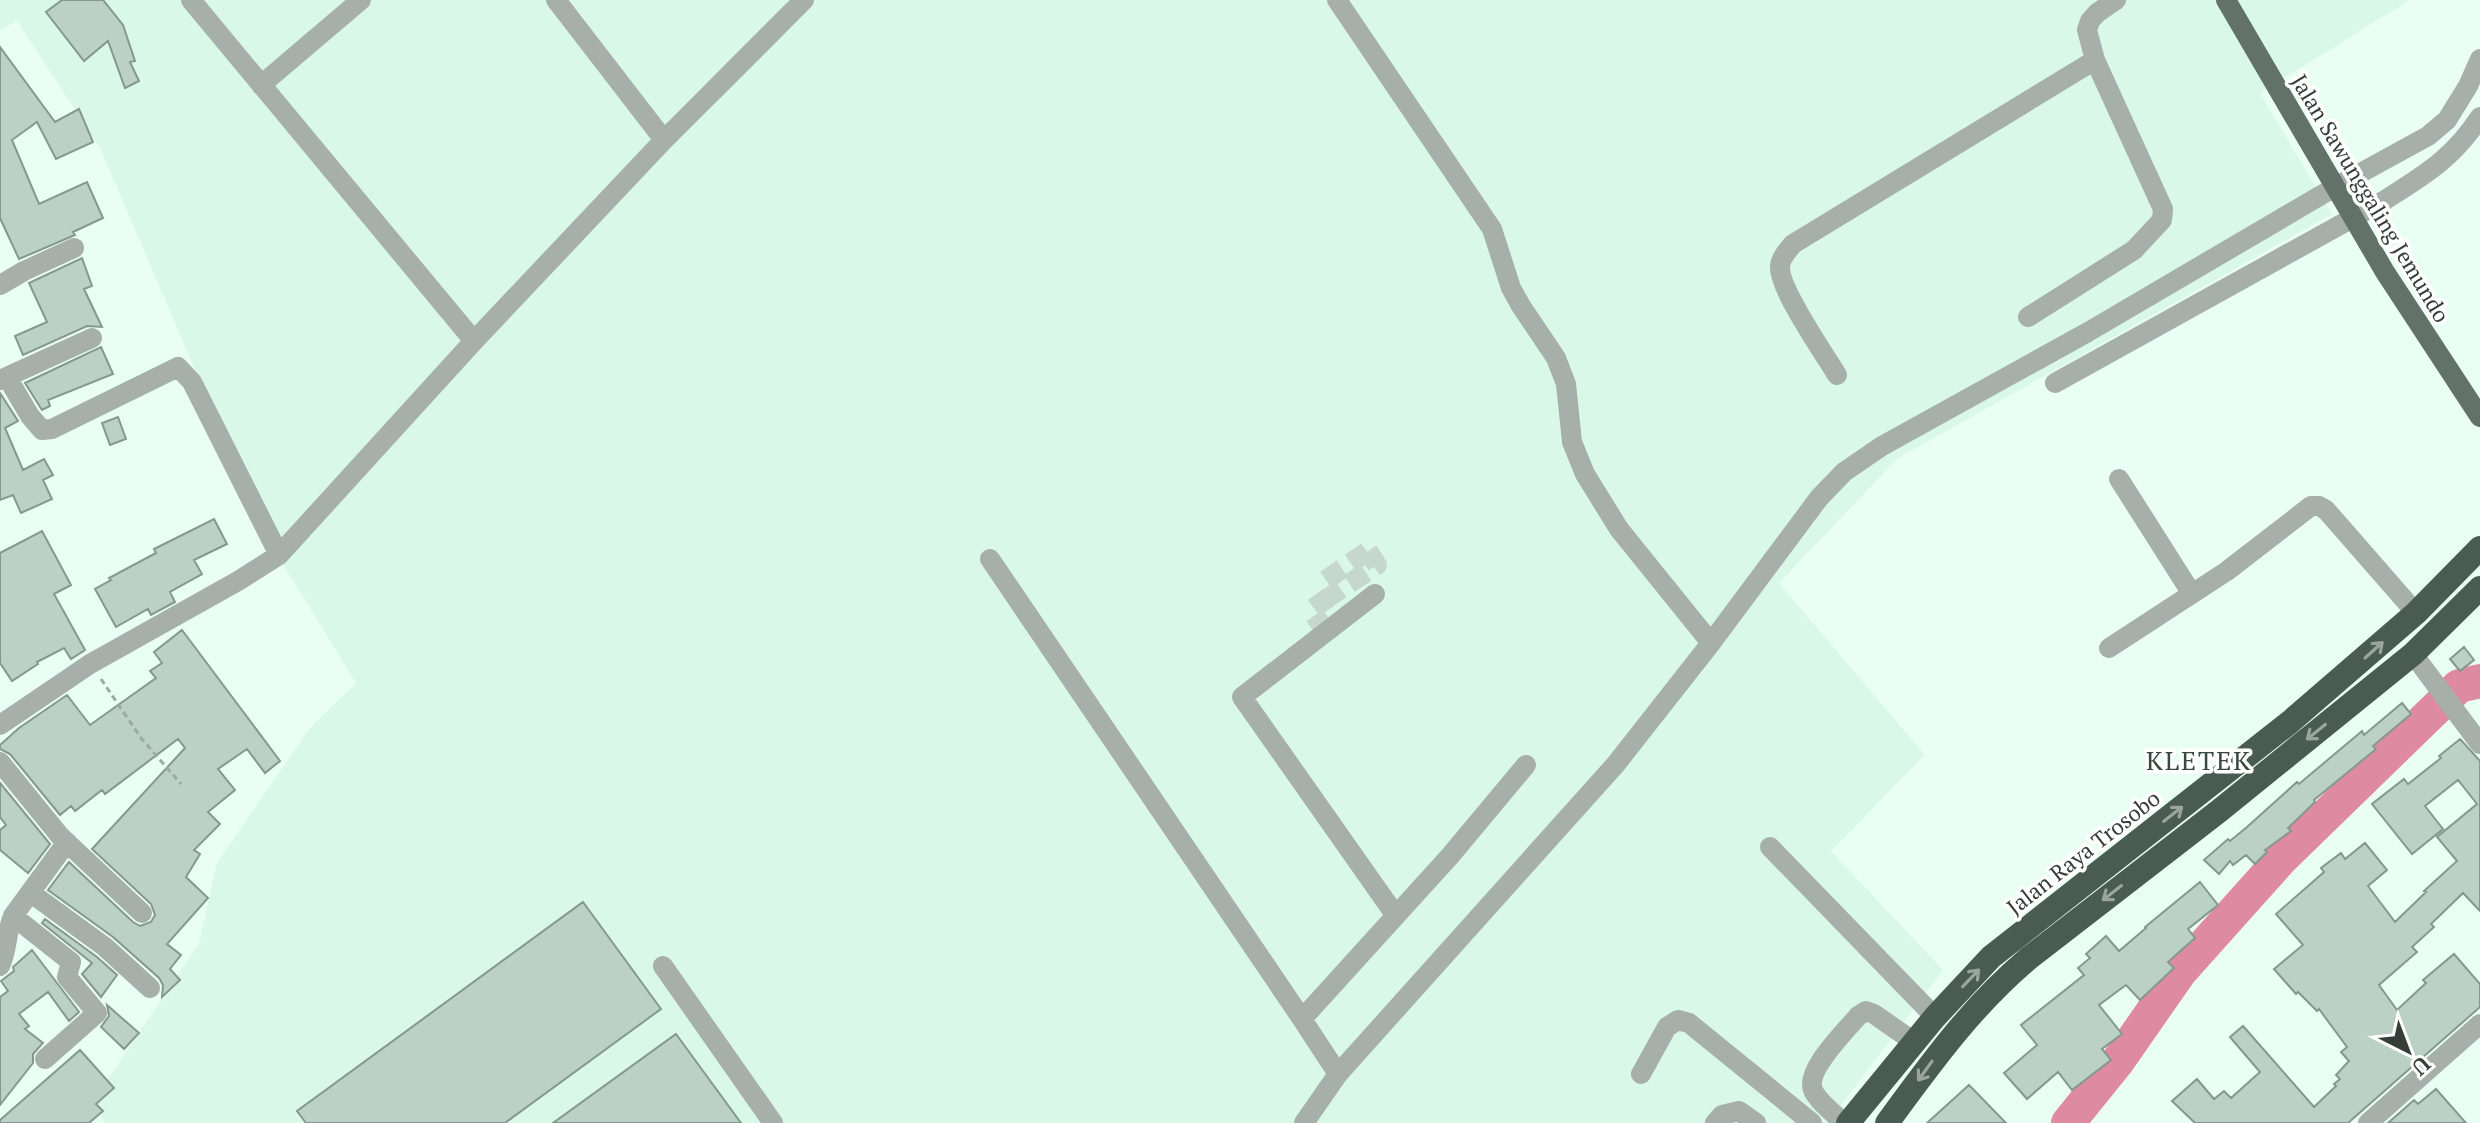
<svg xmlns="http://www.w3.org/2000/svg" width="2480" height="1123" font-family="'PT Serif',serif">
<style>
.built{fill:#daf8e7}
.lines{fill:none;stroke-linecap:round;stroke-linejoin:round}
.river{stroke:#de8ba2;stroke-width:34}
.building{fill:#bcd1c5;stroke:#84988d;stroke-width:2}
.minor-tunnel{stroke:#c6d8ce;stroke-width:20;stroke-dasharray:20 10;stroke-linecap:butt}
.path{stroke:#9caba2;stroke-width:3;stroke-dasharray:6 4;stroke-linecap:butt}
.minor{stroke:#a6afaa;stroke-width:20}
.major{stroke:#627269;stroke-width:20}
.highway{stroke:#4a5c52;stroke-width:24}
.oneway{stroke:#9ba5a0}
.labels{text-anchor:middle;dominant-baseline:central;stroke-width:7;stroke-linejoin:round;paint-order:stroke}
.street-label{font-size:22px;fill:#363e39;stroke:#fff}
.quarter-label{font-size:26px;letter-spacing:2px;fill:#37493f;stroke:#fff}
</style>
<rect width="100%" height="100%" fill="#eafff3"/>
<path class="built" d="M0,0H2410L2260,93L2332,214L1897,459L1779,583L1925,755L1831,851L1943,970L1828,1123H104L96,1097L199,943L217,863L309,729L356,683L268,540L100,148L17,21L0,30Z"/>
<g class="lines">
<path class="river" d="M2068,1123L2118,1061L2180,972L2282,858L2459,686L2480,681"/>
</g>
<path class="building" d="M62,0H103L123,25L135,61L130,62L139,81L125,88L108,41L84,61L46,12Z
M0,47L55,122L79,109L93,142L56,159L37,122L12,140L39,204L87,182L103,218L73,232L75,235L19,259L0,218Z
M82,258L92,286L84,289L102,327L87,326L23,355L15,336L47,322L29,283Z
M101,347L113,374L48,400L50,406L42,410L25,383Z
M0,393L18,421L5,428L23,470L44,459L53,475L43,480L52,499L21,513L13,495L0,500Z
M118,417L126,439L110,445L102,423Z
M214,519L227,544L194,560L202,574L170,592L175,602L151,615L148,609L116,627L95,589L111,580L109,578L156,553L154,549Z
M42,531L71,585L54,594L85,650L71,659L64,648L37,662L38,664L12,681L0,663V553Z
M182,630L280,761L265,773L247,749L218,769L235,790L208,812L220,824L194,850L200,854L186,877L208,898L167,944L181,955L170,969L180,980L162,997L163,985L159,978L113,937L48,890L69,862L133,922L140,926L151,922L155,915L151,904L92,849L185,748L178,739L105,794L102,790L75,811L71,806L60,815L10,754L0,749V745L19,728L67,695L90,725L156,678L150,671L162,663L154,652Z
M2464,647L2474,660L2460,671L2450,659Z
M2402,703L2411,714L2373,746L2376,749L2314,800L2315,802L2288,828L2291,831L2265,850L2267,852L2255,864L2246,855L2233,865L2230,861L2219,874L2204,860L2228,839L2230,841L2247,827L2297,782L2299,784L2362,731L2364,735Z
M2460,739L2480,761V911L2463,893L2431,924L2434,927L2412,947L2417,952L2379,985L2397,1010L2426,983L2423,980L2454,954L2480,984V1007L2348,1123H2195L2172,1101L2197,1079L2214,1099L2224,1091L2231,1098L2260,1072L2230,1037L2243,1026L2314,1107L2336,1086L2334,1084L2340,1079L2336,1075L2349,1061L2341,1052L2347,1047L2319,1009L2317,1011L2298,992L2296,994L2274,969L2303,945L2276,914L2324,872L2321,868L2341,853L2345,859L2365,843L2387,870L2368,886L2395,922L2426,892L2424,891L2457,861L2437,837L2477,804L2458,780L2425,806L2443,829L2412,854L2372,804L2404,779L2408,784L2441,758L2439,756Z
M0,783L50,844L28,873L0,850V830L6,825L0,817Z
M2200,882L2218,905L2188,929L2195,938L2168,962L2174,968L2140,1000L2126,985L2099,1005L2122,1034L2102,1049L2111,1060L2072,1090L2058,1072L2027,1099L2004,1073L2037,1045L2021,1025L2084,975L2078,968L2090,958L2086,954L2106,936L2119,951L2146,928L2145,927Z
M583,902L661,1009L505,1123H306L297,1111Z
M45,919L97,957L117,975L101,997L82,974L92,963L42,923Z
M32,950L79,1012L69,1021L48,992L19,1014L29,1026L25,1029L43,1043L33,1054V1063L0,1105V997L8,991L1,981L14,971L13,967Z
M107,1005L139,1033L124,1049L101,1027L109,1016Z
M676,1034L741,1123H553Z
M80,1050L114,1088L96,1104L103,1111L89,1123H0V1120Z
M1969,1085L2006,1123H1927Z
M2436,1089L2466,1123H2388L2414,1100L2418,1104Z"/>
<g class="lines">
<path class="minor-tunnel" d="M1368,551L1377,565L1332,595L1323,582Z
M1326,632L1311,610L1332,595"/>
<path class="path" d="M101,679L141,738L181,784"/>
<path class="minor" d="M191,0L474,341
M556,0L664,140
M1337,0L1492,229L1511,288L1521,306L1556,358L1566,384L1572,442L1585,474L1619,529L1711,643
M261,85L361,0
M0,285L24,271L74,248
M2028,317L2134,250L2162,220L2163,209L2095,60L2087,30L2090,21L2097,13L2116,0
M1837,375C1824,353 1778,288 1780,266C1781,257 1788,250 1793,244L2095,60
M7,377L30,416L42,430L52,429L178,367L192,382L279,555
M0,380L92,338
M2055,383L2385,200C2426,174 2453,158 2480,117
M2119,479L2192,594
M990,559L1302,1019
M1375,594L1242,697L1396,916
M2109,648L2227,571L2311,506H2319L2326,510L2416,613
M2413,654L2480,744
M0,725L90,664L238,581L279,555L474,341L664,140L804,0
M0,762L60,836L142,913
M1770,847L1935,1017
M31,893L105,947L150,988
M13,916L71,962L67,977L97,1013L45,1059
M0,966C8,949 6,932 13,916L67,842
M663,966L773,1123
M1338,1074L1302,1019L1450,856L1526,765
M1641,1074L1667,1027L1678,1020L1689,1023L1812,1123
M1304,1123L1338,1074L1616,764L1711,643L1819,498L1844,472L1882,446L2088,332L2335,187L2428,136L2447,120L2468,86L2480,59
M1715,1123L1722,1115L1739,1111L1756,1123
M1844,1123C1835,1114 1818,1102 1813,1090C1805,1070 1845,1032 1858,1016L1866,1011L1874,1014L1914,1042
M2368,1123L2480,1024"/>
<path class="major" d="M2226,0L2385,272L2480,417"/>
<path class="highway" d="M1848,1123L1935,1017L1991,957L2290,722L2416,613L2480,548
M1887,1123C1931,1063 1971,1007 2029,958L2219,811L2413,654L2480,588"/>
</g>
<defs><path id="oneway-shaft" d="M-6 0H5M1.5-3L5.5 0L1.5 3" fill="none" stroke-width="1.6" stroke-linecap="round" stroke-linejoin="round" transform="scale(2)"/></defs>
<g class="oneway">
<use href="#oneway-shaft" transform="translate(2374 650) rotate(-42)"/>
<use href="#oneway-shaft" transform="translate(2316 732) rotate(141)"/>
<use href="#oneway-shaft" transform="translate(2173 814) rotate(-38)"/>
<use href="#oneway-shaft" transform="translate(2112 893) rotate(142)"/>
<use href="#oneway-shaft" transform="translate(1971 978) rotate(-46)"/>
<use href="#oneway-shaft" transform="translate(1925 1071) rotate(126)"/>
</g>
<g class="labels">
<g class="street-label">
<text transform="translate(2371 198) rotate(59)">Jalan Sawunggaling Jemundo</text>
<text transform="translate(2083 852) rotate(-38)">Jalan Raya Trosobo</text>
</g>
<g class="quarter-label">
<text x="2199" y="760">KLETEK</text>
</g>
</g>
<g transform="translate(2408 1051) rotate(138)" stroke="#ffffff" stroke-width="6" paint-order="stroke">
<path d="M0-6L14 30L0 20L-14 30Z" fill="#363e39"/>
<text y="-12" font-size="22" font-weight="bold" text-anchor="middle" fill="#363e39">U</text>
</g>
</svg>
